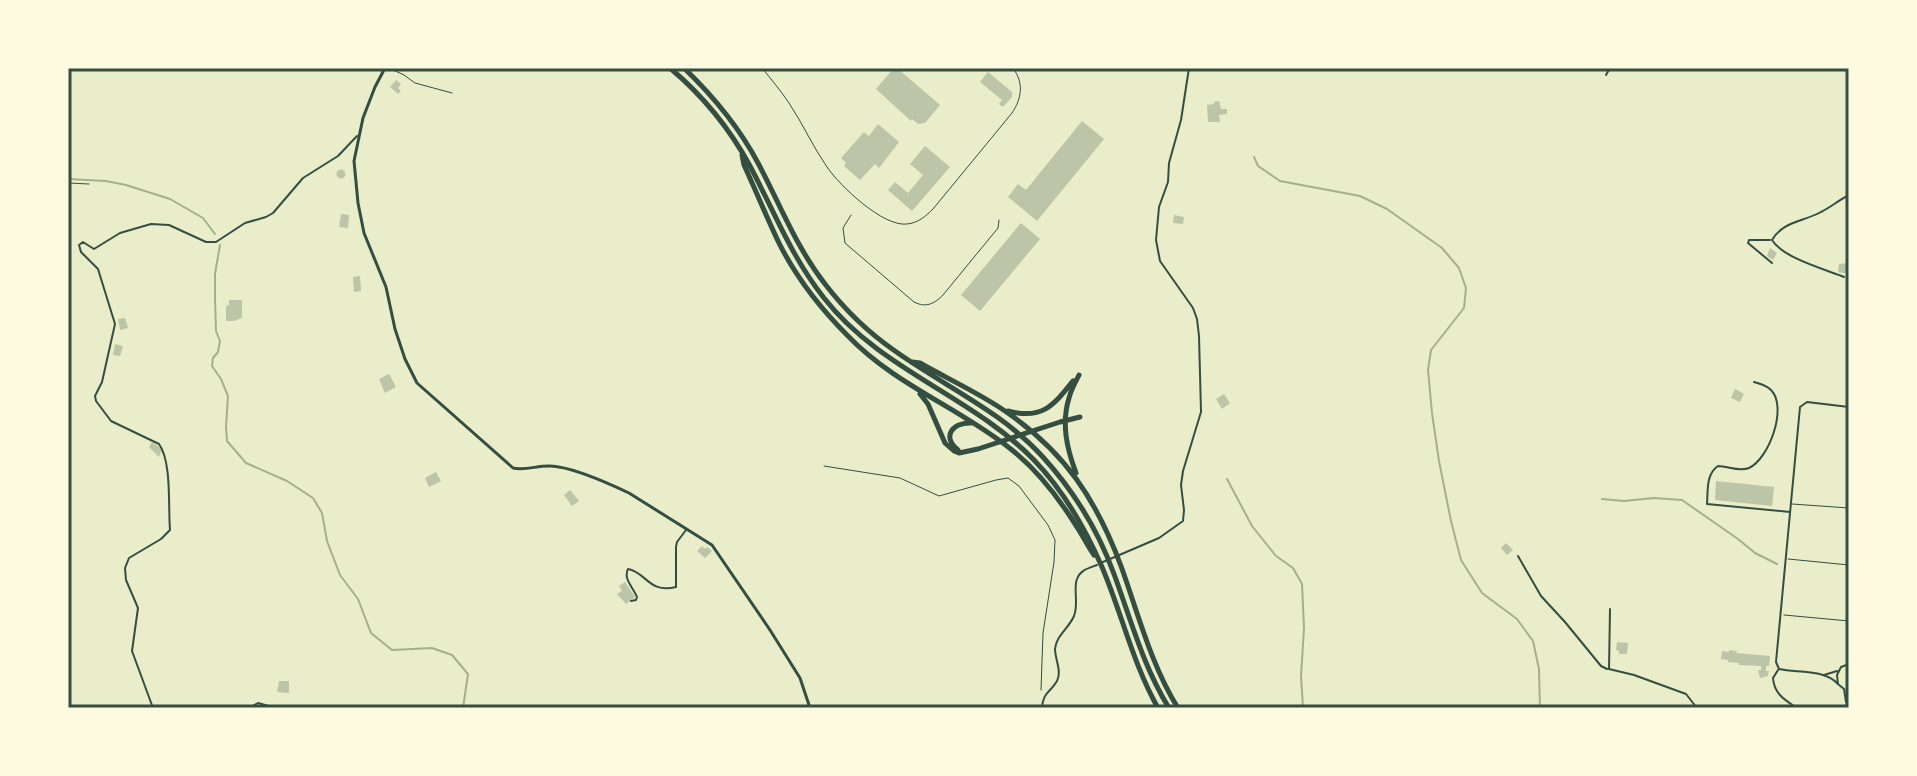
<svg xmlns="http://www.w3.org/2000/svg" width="1917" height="776" font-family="Figtree,sans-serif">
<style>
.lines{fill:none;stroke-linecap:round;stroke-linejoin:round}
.stream{stroke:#a3b18a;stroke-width:2}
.building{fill:#bcc5a7}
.path{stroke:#344e41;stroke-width:1}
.service{stroke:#344e41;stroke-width:1}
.minor{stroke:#344e41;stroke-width:2}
.tertiary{stroke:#344e41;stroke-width:3}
.motorway{stroke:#344e41;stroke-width:5}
.neatline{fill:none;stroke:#344e41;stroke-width:3}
</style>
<rect width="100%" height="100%" fill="#e9edc9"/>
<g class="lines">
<path class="stream" d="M1254,157L1258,166L1280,181L1360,196L1387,209L1442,248L1459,268L1466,288L1464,308L1431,350L1428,370L1432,413L1439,461L1451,521L1461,560L1482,593L1517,619L1533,641L1539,669L1540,708
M68,179L106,181L126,185L170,199L203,218L215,234
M220,245L215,274V298L216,331L220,341L218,352L213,358L212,366L221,379L228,396L226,427L227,441L246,463L287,481L313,498L322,513L327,541L340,575L358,599L371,633L392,650L432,648L452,655L468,674L463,708
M1227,479L1252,526L1276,556L1293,568L1302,584L1304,628L1301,676L1303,708
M1602,499L1624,501L1654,498L1682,500L1738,539L1755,553L1777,564"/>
</g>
<path class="building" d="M894,68H897L940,105L925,123L918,124L912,119L911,121L876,89Z
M988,72L1012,92V97L1003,107L999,104L1002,100L980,82Z
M396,80L401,84L398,88L401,91L398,94L390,87Z
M1219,101L1221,109H1227V114L1219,115L1220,122H1208L1207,105L1214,104V102Z
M1082,121L1104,139L1037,221L1008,197L1018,184L1026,190Z
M878,124L899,142L879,168L875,164L860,180L844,166L846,163L841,158L864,132L869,136Z
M925,146L950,167L912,211L888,190L895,182L908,193L923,175L910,164Z
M336.5 174a4.5 4.5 0 1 1 9 0a4.5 4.5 0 1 1-9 0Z
M341,214L349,215L348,228L339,227Z
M1174,215L1184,217L1183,224L1173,223Z
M1021,223L1040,239L980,311L961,295Z
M1770,248L1777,253L1773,260L1767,256Z
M1849,263V274L1838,272L1839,264Z
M360,276L361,291L354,292L353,277Z
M229,300H242V318L234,321H226V306L229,305Z
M125,318L128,328L120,330L118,319Z
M115,344L123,346L120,356L113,355Z
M389,374L396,387L385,393L379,379Z
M1735,389L1744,394L1740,402L1731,398Z
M1224,394L1230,403L1222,409L1216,399Z
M152,442L162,449L159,457L149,447Z
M436,472L441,481L429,487L425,478Z
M1716,481L1774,487L1772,506L1715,500Z
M570,490L579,501L572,506L564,495Z
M1506,543L1513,550L1507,555L1501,548Z
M702,546L705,549L707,547L712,551L705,558L697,551Z
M625,582L635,597L626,604L617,594L622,591L619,586Z
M1617,642L1628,643L1627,654H1619V651L1616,650Z
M1729,650L1737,651L1736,653L1770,656L1769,666H1766V671H1769L1768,676L1760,678L1758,670H1761V666L1739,665V663L1728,662V660L1721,659L1722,651L1729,652Z
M279,681H289V693L277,692Z"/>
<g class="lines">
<path class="path" d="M391,69L404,75L415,83L452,93
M68,183L89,184
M824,466L900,478L939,496L996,480L1008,478L1019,486L1048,525L1055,540L1054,562L1043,633L1041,690"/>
<path class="service" d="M762,68C771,79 781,91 789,103C803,124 813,147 827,167C840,186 883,227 907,224C918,223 926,216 933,209L1012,113C1022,98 1024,83 1013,68
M851,215L843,228L845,243L914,302C926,308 934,304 943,295L998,228L999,220
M1792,504L1849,508
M1788,559L1849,565
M1784,615L1849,621"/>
<path class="minor" d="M1606,75L1610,68
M1770,240H1749L1748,243L1772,263
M1844,277C1824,269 1783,258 1772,240C1783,221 1803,222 1821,212C1831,207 1839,200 1849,195
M1754,382C1760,384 1766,385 1771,390C1788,407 1769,459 1749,468C1739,472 1728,466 1718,466C1706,474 1708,490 1707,504L1790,512
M1518,556L1541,596L1565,622L1601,666L1607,669
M1103,562L1159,538L1183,521L1184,510L1181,485L1183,471L1201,412L1199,336L1197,319L1193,308L1160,261L1156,240L1159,207L1168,182L1169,163L1181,120L1189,68
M631,601L636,600L637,597C633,587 623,579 628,569C646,572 649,594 676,587V547L677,542L686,530
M1610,609L1609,669L1634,675L1686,694L1697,708
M1778,670L1773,678C1774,694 1785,700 1797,708
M1824,675L1837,671
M1838,684C1824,669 1798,673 1779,669L1776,662L1800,407L1807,402L1849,407
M1846,702L1844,689L1838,684L1837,675L1841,667L1849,664
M153,708L132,651L138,608L126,580L125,568L129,558L161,539L170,530C168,507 172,462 159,444L111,421L96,401L95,396L102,382L115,324L98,269L81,252L79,245L83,242L94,249L120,233L151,224L169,225L206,242H216L245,223L266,217L273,213L303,178L338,156L357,136
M249,708L258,703L276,708
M1042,708C1043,692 1050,693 1057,681C1062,671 1055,659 1055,649C1056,636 1069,628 1074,616C1079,603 1073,589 1077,579C1080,570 1089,568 1097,565
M1846,708L1849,696"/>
<path class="tertiary" d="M385,68L375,87L363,118L354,161L358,203L364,233L386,287L395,329L405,359L417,383L513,468C526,471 538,465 551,466C571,467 610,484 629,493L712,545L770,630L800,678L810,708"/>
<path class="motorway" d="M670,68C702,95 730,129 750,166C774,211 792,258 824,298C880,370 972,396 1034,460C1064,491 1085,528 1102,567C1122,614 1133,664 1158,708
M684,68C713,96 739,127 758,163C780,204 796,247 825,284C845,310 869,333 895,351C944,386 1001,411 1042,456C1074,491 1098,530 1114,574C1131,620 1143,666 1169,708
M742,155L744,165C756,191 767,218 779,243C796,277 821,309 848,336C895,385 960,408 1012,450C1037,470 1058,497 1075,524C1082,534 1087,545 1094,555
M912,362L920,363C948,379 979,393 1005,411C1065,452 1096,499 1121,566C1138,613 1151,665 1178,708
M920,394L928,404L945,443L954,451L959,453L978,449L1060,422L1080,417
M1008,411C1042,420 1053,406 1073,381
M958,450C941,436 953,422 972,423
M1076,473C1067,449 1061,424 1069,398C1071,390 1075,383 1079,375"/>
</g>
<rect width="1917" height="776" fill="none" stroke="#fefae0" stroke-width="140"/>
<rect x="70" y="70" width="1777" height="636" class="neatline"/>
</svg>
